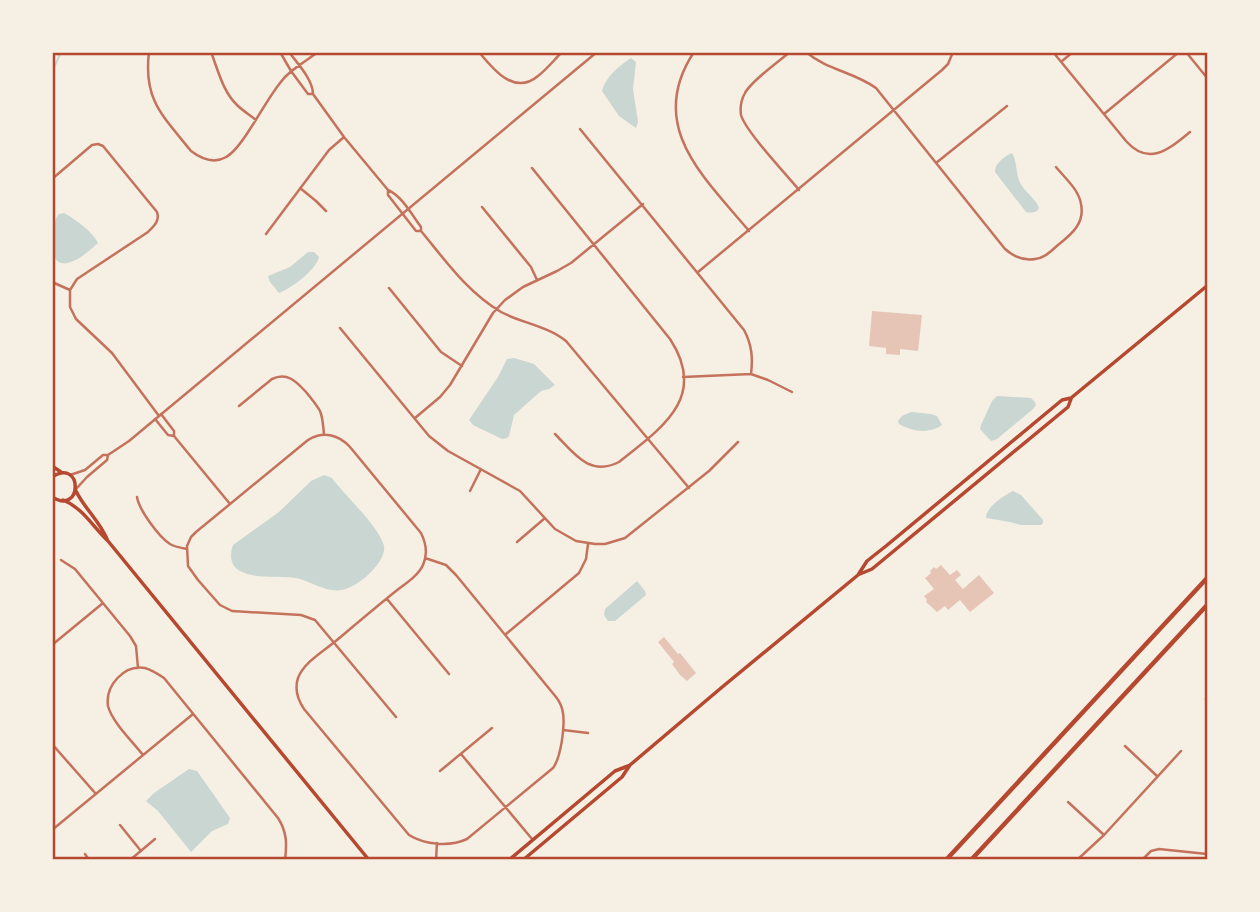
<svg xmlns="http://www.w3.org/2000/svg" width="1260" height="912" font-family="'Space Grotesk',sans-serif">
<style>
.water{fill:#c9d6d2}
.lines{fill:none;stroke-linecap:round;stroke-linejoin:round}
.stream{stroke:#c9d6d2;stroke-width:2}
.building{fill:#e6c5b7}
.minor{stroke:#c5725c;stroke-width:2.5}
.tertiary{stroke:#c5725c;stroke-width:2.5}
.secondary{stroke:#b5482f;stroke-width:3.5}
.motorway{stroke:#b5482f;stroke-width:4.5}
.neatline{fill:none;stroke:#b5482f;stroke-width:2.5}
</style>
<rect width="100%" height="100%" fill="#f6efe4"/>
<path class="water" d="M631,58L636,62L633,89L638,122L636,128L619,116L602,91C606,76 619,66 631,58Z
M1012,153C1018,163 1015,176 1022,186C1027,194 1036,199 1039,208C1037,213 1031,213 1026,212L995,172C994,164 1005,156 1012,153Z
M64,213C75,219 93,232 98,243C61,278 44,267 56,218L59,214Z
M308,252H314L319,257C316,270 292,288 279,293L270,282L268,276L290,267Z
M514,358L534,364L555,385L549,389L541,391L514,415L509,436L507,438L502,439L473,425L469,420L498,377L507,359Z
M997,396L1031,398L1035,402L1036,405L1033,409L997,439L991,441L980,429L981,425L992,401Z
M911,412L931,414L937,416L942,425C929,434 913,432 899,424L898,421L902,416Z
M324,475L332,478C344,495 379,526 384,546C387,562 357,588 342,590C327,593 310,581 296,578C275,574 220,585 233,545L279,512L311,481Z
M1013,491L1021,495L1043,520V523L1041,525H1021L1010,522L986,518C986,507 1003,496 1013,491Z
M637,581L645,591L646,595L615,621H608L604,615L605,609Z
M189,769L197,771L230,818L228,824L212,831L191,852L158,811L146,801L154,793Z"/>
<g class="lines">
<path class="stream" d="M52,72L61,52"/>
</g>
<path class="building" d="M872,311L922,315L918,351L900,349V355L886,354V348L869,346Z
M941,565L950,575L957,570L961,575L955,580L963,589L979,575L994,593L970,612L960,600L948,610L945,606L937,612L926,602L927,600L924,596L934,589L925,578L931,573L930,571L934,567L936,569Z
M664,637L678,654L680,653L696,673L687,681L680,675L672,664L674,662L658,642Z"/>
<g class="lines">
<path class="minor" d="M149,52C143,100 163,116 191,151C220,173 235,153 250,129C260,114 269,97 280,83C289,70 305,62 318,52
M211,52C218,70 223,92 237,105C243,111 250,115 256,120
M280,52L291,71L308,94H313
M289,52C298,64 313,80 313,94L344,137L388,190C402,196 412,215 421,227V231C445,260 468,293 501,312C522,323 547,326 566,341L689,488
M479,52C493,69 514,96 538,76C547,69 554,60 562,52
M694,52C645,126 705,178 749,231
M790,52C778,62 751,81 745,93C741,100 740,108 741,115C746,132 786,174 799,190
M806,52C827,70 854,72 876,88L1005,249C1013,256 1024,261 1035,259C1045,258 1051,251 1058,245C1072,234 1085,223 1081,204C1079,190 1065,178 1056,167
M1053,52L1126,141C1149,167 1169,149 1190,132
M1186,52L1208,79
M1062,61L1073,52
M1104,114L1179,52
M580,129L744,330C752,345 753,358 751,374
M936,163L1007,106
M532,168L670,339C709,398 660,429 619,462C589,477 574,453 555,434
M52,179L92,145L98,144L103,146L157,212C160,221 154,226 148,232L77,279L70,290V307L76,319L112,353L159,416
M300,188L316,201L326,211
M388,190V195L416,231H421
M482,207L531,267L537,280
M266,234L329,150L344,137
M698,272L942,70L948,64L953,52
M52,282L70,290
M389,288L441,352L462,366
M340,328L429,436L448,451L520,491L555,529L576,541L595,544H605L625,538L709,471L738,442
M683,377L751,374L768,380L792,392
M239,406L272,379C287,372 296,381 306,392C311,398 316,404 320,411C323,418 323,426 324,434
M161,414L174,431V436L230,504
M415,418L440,397L450,385L493,313L505,300L523,287L557,271L571,263L643,204
M155,419L168,435L174,436
M470,491L481,469
M137,497C139,510 159,537 170,544C175,547 181,548 187,549
M517,542L545,518
M61,560L75,569L130,636L136,646L138,668
M387,599L449,674
M506,634L579,573L586,559L588,544
M52,645L103,603
M1208,693L1206,699L1208,709
M396,717L315,620L301,615L232,611L220,605L198,580L188,566L187,546L191,537L196,532L308,440C323,431 338,434 350,447L421,533C426,543 428,554 423,565C418,576 405,584 396,591C376,607 356,624 337,640C324,651 304,662 298,678C294,690 298,700 304,709L409,835C425,845 450,847 467,839L553,768C561,757 565,727 563,713C562,706 560,702 556,697L456,575L446,565L425,558
M563,730L588,733
M52,744L96,794
M1125,746L1157,776
M461,754L532,839
M143,755C133,742 112,722 108,706C105,686 124,664 145,668C152,670 158,674 164,678L278,818C287,832 287,844 285,860
M440,771L492,728
M1068,802L1104,835
M120,825L141,851
M52,830L193,714
M85,854L89,860
M130,860L155,839
M436,860L437,843
M1077,860L1104,835L1181,751
M1142,860L1151,851L1159,849L1207,854
M1207,860L1208,850"/>
<path class="tertiary" d="M70,475L85,470L103,455H108L129,441L597,52
M76,489L87,477L107,460L108,455"/>
<path class="secondary" d="M52,466L61,472
M52,477C83,457 83,516 52,497
M76,491C84,508 99,520 107,539
M63,500C83,508 93,527 108,541L369,860
M860,574L872,569L1068,407L1071,399
M509,860L615,771L628,766
M523,860L622,777L630,765L721,688L858,575L867,561L886,546L1062,400L1071,398L1208,285"/>
<path class="motorway" d="M946,860L1208,577
M971,860L1208,604"/>
</g>
<rect width="1260" height="912" fill="none" stroke="#f6efe4" stroke-width="108"/>
<rect x="54" y="54" width="1152" height="804" class="neatline"/>
</svg>
